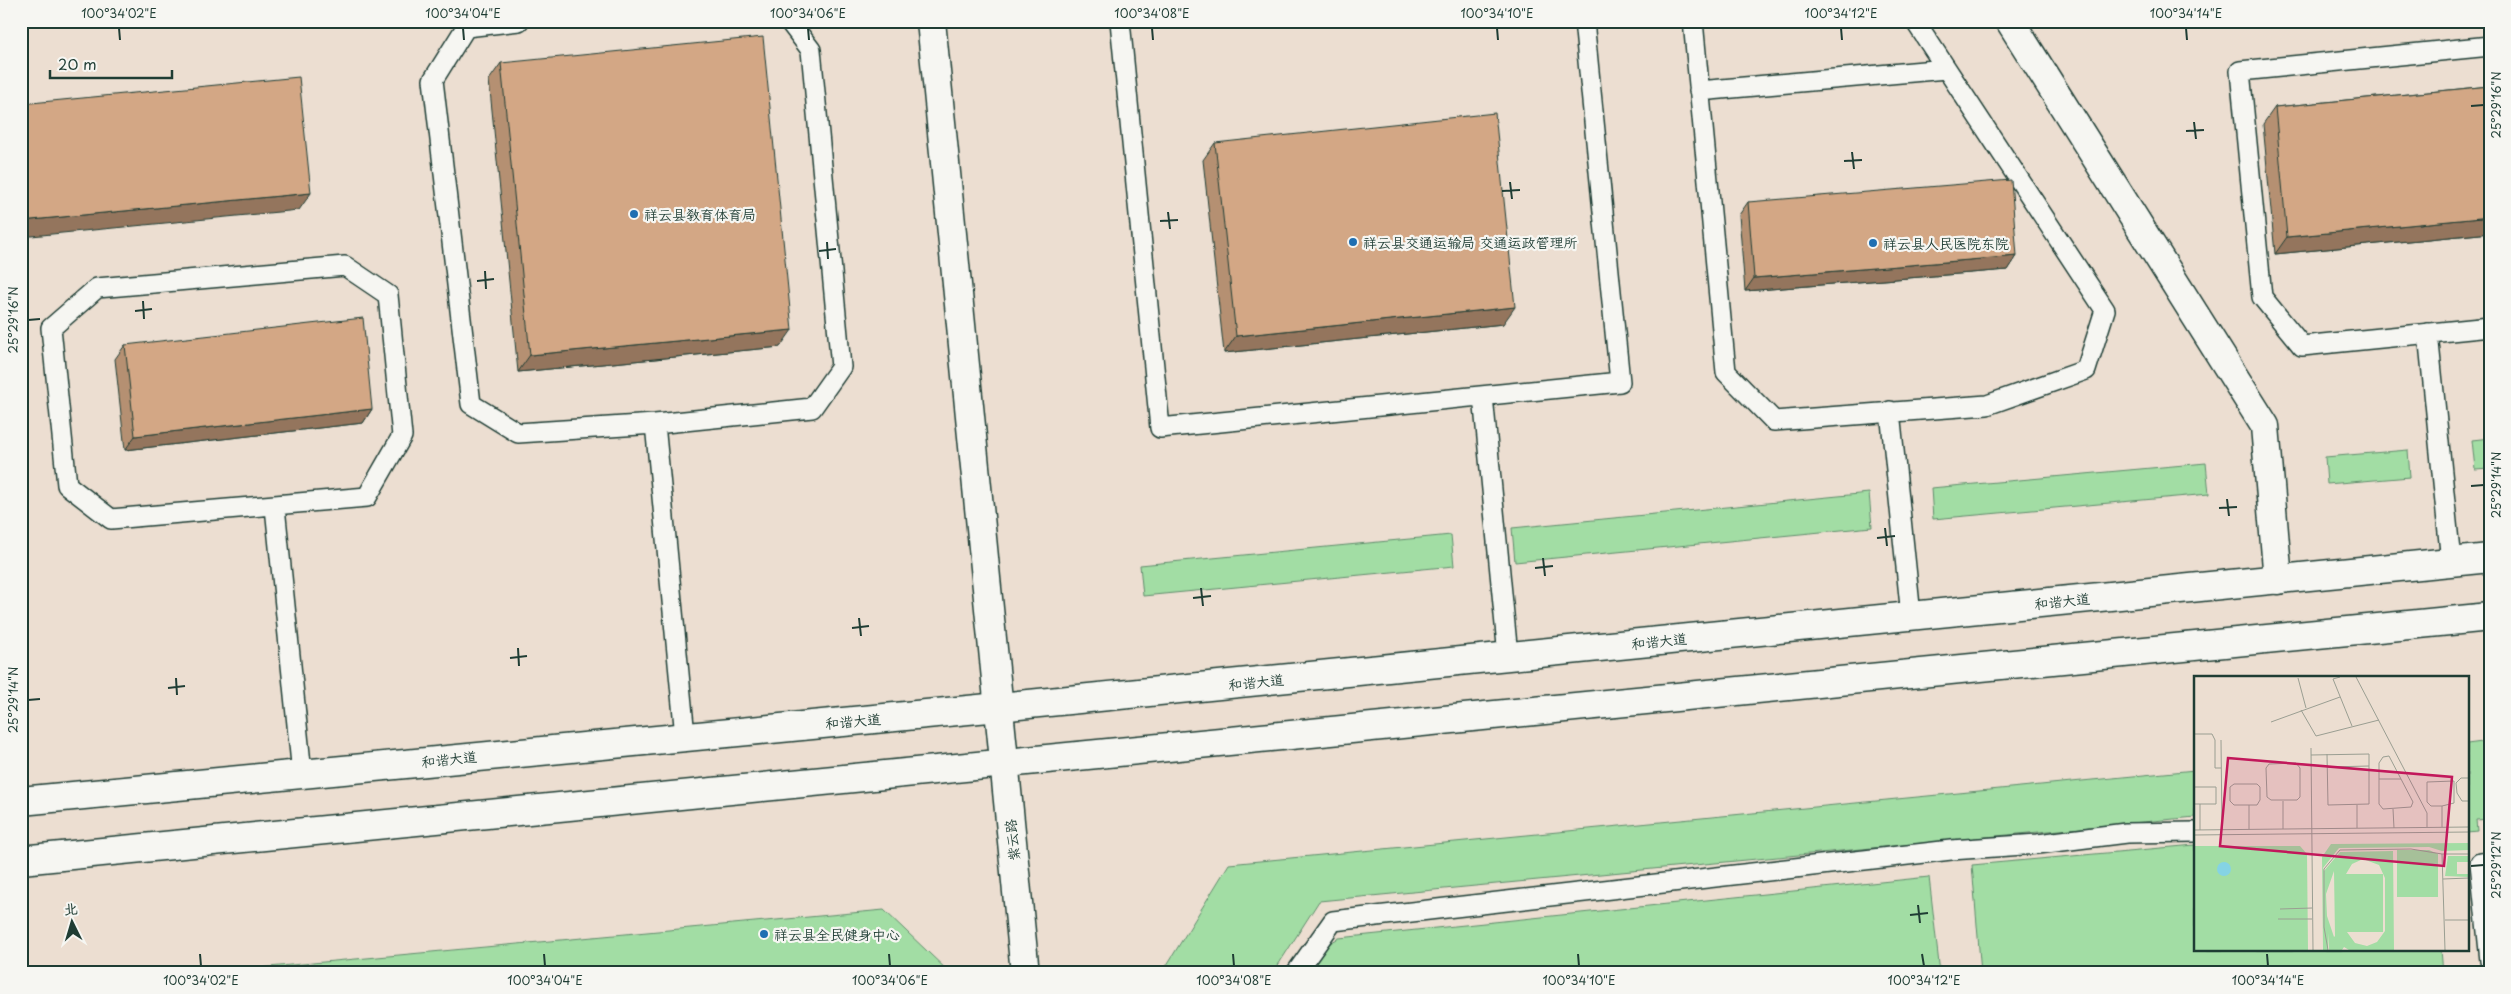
<svg xmlns="http://www.w3.org/2000/svg" width="2511" height="994" font-family="'Playpen Sans','LXGW WenKai TC',sans-serif">
<style>
.green{fill:#a2dda4;stroke:#608d6c}
.lines{fill:none;stroke-linecap:round;stroke-linejoin:round}
.lane-casing{stroke:#1f3d34;stroke-width:22}
.street-casing{stroke:#1f3d34;stroke-width:31}
.secondary-casing{stroke:#1f3d34;stroke-width:31}
.primary-casing{stroke:#1f3d34;stroke-width:31}
.lane{stroke:#f6f6f2;stroke-width:19}
.street{stroke:#f6f6f2;stroke-width:28}
.secondary{stroke:#f6f6f2;stroke-width:28}
.primary{stroke:#f6f6f2;stroke-width:28}
.wall{fill:#b59072;stroke:#1f3d34}
.shaded-wall{fill:#94755d;stroke:#1f3d34}
.building{fill:#d3a785;stroke:#1f3d34}
.ticks{fill:none;stroke:#1f3d34;stroke-width:2}
.poi-dot{fill:#1f6fb2;stroke:#f6f6f2;stroke-width:2}
.labels{text-anchor:middle;dominant-baseline:central;stroke-width:4.5;stroke-linejoin:round;paint-order:stroke}
.poi-label{font-size:14px;fill:#1f3d34;stroke:#f6f6f2;text-anchor:start}
.street-label{font-size:14px;fill:#1f3d34;stroke:#f6f6f2}
.inset-road{fill:none;stroke:#9a9e92;stroke-width:1}
.view{fill:#c2185b;fill-opacity:0.15;stroke:#c2185b;stroke-width:2.5}
.inset-edge{fill:none;stroke:#1f3d34;stroke-width:2.5}
.neatline{fill:none;stroke:#1f3d34;stroke-width:2}
.ticks-label{font-size:12px;text-anchor:middle;fill:#1f3d34}
</style>
<rect width="100%" height="100%" fill="#ecded1"/>
<filter id="ink" filterUnits="userSpaceOnUse"><feTurbulence type="fractalNoise" baseFrequency=".02" numOctaves="2"/><feDisplacementMap in="SourceGraphic" scale="10" xChannelSelector="R" yChannelSelector="G"/><feConvolveMatrix kernelMatrix="1 2 1 2 8 2 1 2 1" color-interpolation-filters="sRGB"/></filter>
<g filter="url(#ink)">
<path class="green" d="M2490,438V468L2475,469L2472,440Z
M2408,450L2410,477L2327,484L2325,457Z
M2206,463L2209,494L1933,519L1931,488Z
M1869,493L1872,527L1515,562L1512,528Z
M1451,535L1454,566L1143,596L1140,565Z
M2490,741V819L2476,820L2477,831L2467,832V744Z
M2195,770V817L1319,901L1273,973H1162L1229,864Z
M2195,845V950H2441L2443,973H1981L1972,865Z
M1929,877L1940,973H1298L1321,948L1339,938Z
M884,910L950,973H205Z"/>
<g class="lines">
<defs>
<path id="lane" d="M519,21L466,27L433,80L471,404L518,433L655,424L812,408L841,367L811,50L789,21
M1120,21L1160,428L1620,382L1584,21
M1693,21L1726,372L1774,421L1987,405L2086,370L2105,310L1915,21
M2490,46L2240,71L2262,297L2302,346L2490,327
M1699,91L1946,69
M345,266L388,295L402,436L367,497L111,519L67,485L51,328L97,288Z
M2428,333L2451,562
M1483,396L1508,656
M1890,411L1911,616
M655,424L685,736
M275,507L302,774
M2490,862L2480,863L2490,961
M1296,973L1333,921L1951,850L2038,844L2126,833L2195,832"/>
<path id="street" d="M2010,21L2265,426L2278,580"/>
<path id="secondary" d="M931,21L1025,973"/>
<path id="primary" d="M21,801L999,707L2490,558
M21,860L2490,617"/>
</defs>
<use href="#lane" class="lane-casing"/>
<use href="#street" class="street-casing"/>
<use href="#secondary" class="secondary-casing"/>
<use href="#primary" class="primary-casing"/>
<use href="#lane" class="lane"/>
<use href="#street" class="street"/>
<use href="#secondary" class="secondary"/>
<use href="#primary" class="primary"/>
</g>
<path class="wall" d="M501,63L780,347L518,372L489,80Z
M2490,86V233L2275,254L2263,124L2275,107Z
M1215,143L1503,324L1224,353L1203,160Z
M1748,202L2017,256L2008,270L1745,291L1739,215Z
M125,345L372,409L363,423L125,450L115,359Z"/>
<path class="shaded-wall" d="M311,193L299,210L21,237V221Z
M2490,217V233L2275,254L2287,237Z
M2017,256L2008,270L1745,291L1754,278Z
M1515,307L1503,324L1224,353L1236,336Z
M792,330L780,347L518,372L530,355Z
M372,409L363,423L125,450L135,436Z"/>
<path class="building" d="M763,37L792,330L530,355L501,63Z
M299,77L311,193L21,221V104Z
M2490,86V217L2287,237L2275,107Z
M1495,113L1515,307L1236,336L1215,143Z
M2011,180L2017,256L1754,278L1748,202Z
M363,318L372,409L135,436L125,345Z"/>
</g>
<path class="ticks" d="M119,28L120,40M463,28L464,40M808,28L809,40M1152,28L1153,40M1497,28L1498,40M1841,28L1842,40M2186,28L2187,40M2471,106L2484,105M2194,122L2196,139M2186,131L2204,130M1852,152L1854,169M1844,161L1862,160M1510,182L1512,199M1502,191L1520,190M1168,212L1170,229M1160,221L1178,220M827,242L828,259M819,251L836,249M485,271L486,289M477,281L494,279M143,301L144,319M135,311L152,309M28,320L40,319M2471,486L2484,485M2227,499L2229,516M2219,508L2237,507M1885,528L1887,546M1877,538L1895,536M1543,558L1545,576M1535,568L1553,566M1201,588L1203,606M1193,598L1211,596M859,618L861,636M852,628L869,626M518,648L519,666M510,658L527,656M176,678L177,695M168,688L185,686M28,700L40,699M2471,866L2484,865M1918,905L1920,923M1910,915L1928,913M200,954L201,966M544,954L545,966M889,954L890,966M1233,954L1234,966M1578,954L1579,966M1922,954L1924,966M2267,954L2268,966"/>
<g class="poi-dot">
<circle cx="634" cy="214" r="5"/>
<circle cx="1353" cy="242" r="5"/>
<circle cx="1873" cy="243" r="5"/>
<circle cx="764" cy="934" r="5"/>
</g>
<g class="labels">
<g class="poi-label">
<text x="644" y="214">祥云县教育体育局</text>
<text x="1363" y="242">祥云县交通运输局 交通运政管理所</text>
<text x="1883" y="243">祥云县人民医院东院</text>
<text x="774" y="934">祥云县全民健身中心</text>
</g>
<g class="street-label">
<text transform="translate(2062 601) rotate(-6)">和谐大道</text>
<text transform="translate(1659 641) rotate(-6)">和谐大道</text>
<text transform="translate(1256 682) rotate(-6)">和谐大道</text>
<text transform="translate(853 721) rotate(-5)">和谐大道</text>
<text transform="translate(449 759) rotate(-6)">和谐大道</text>
<text transform="translate(1012 840) rotate(-96)">紫云路</text>
</g>
</g>
<g transform="translate(2194 676)">
<rect width="275" height="275" fill="#ecded1"/>
<path d="M275,167V174L248,175L235,171L145,172L129,192L130,195L146,176L199,175L200,274H155L150,271L148,274H135L134,257V274H129L128,181L137,168ZM169,183L185,189L191,202V255L183,266L173,270L161,267L153,256H189V198H152L158,188ZM140,195L141,260L140,261L133,240L132,218ZM0,170H106L113,178L114,274H0ZM203,174H235L244,178V221H203ZM254,180H275V186H263V198H275V201L251,200Z" fill="#a2dda4" fill-rule="evenodd"/>
<path d="M23 193a7 7 0 1 1 14 0a7 7 0 1 1-14 0Z" fill="#85d3e4"/>
<path class="inset-road" d="M146,1L139,3L158,50M162,1L233,137V151M104,2L112,32M107,34L122,60L185,44M77,46L146,21M0,58H18L21,64V92H27M27,64L28,153M117,72L119,274M117,79L175,78V128L134,129L133,78M195,80L219,126L217,131L189,133L185,128V87L189,81ZM102,87L106,92V121L103,124H77L73,121L72,92L75,88ZM134,91L175,90M275,102H267L262,107L263,117L268,125H275M185,103H207M40,108H63L66,111V124L63,129H40L36,125V111ZM0,111H22V128H0M89,125V153M6,128V154M55,129V153M163,129V152M248,130H237L233,126V106L260,105V127L248,130V151M199,133L200,152M0,154L275,151M0,159L275,156M249,203L275,202M86,233L118,232M84,243H118M251,244H275M134,274L130,251V193L146,174L217,173L248,178M251,274L248,178H275"/>
<path class="view" d="M34,82L258,101L250,190L26,170Z"/>
<rect width="275" height="275" class="inset-edge"/>
</g>
<rect width="2511" height="994" fill="none" stroke="#f6f6f2" stroke-width="55"/>
<g transform="translate(72 922) rotate(355)" stroke="#f6f6f2" stroke-width="4" paint-order="stroke">
<path d="M0-4L9 19L0 12L-9 19Z" fill="#1f3d34"/>
<text y="-8" font-size="14" font-weight="bold" text-anchor="middle" fill="#1f3d34">北</text>
</g>
<path d="M50 70v8h122v-8" fill="none" stroke="#1f3d34" stroke-width="2.5"/>
<text x="58" y="70" font-size="15" fill="#1f3d34" stroke="#f6f6f2" stroke-width="4" paint-order="stroke">20 m</text>
<rect x="28" y="28" width="2456" height="938" class="neatline"/>
<g class="ticks-label">
<text x="119" y="18">100°34'02"E</text>
<text x="463" y="18">100°34'04"E</text>
<text x="808" y="18">100°34'06"E</text>
<text x="1152" y="18">100°34'08"E</text>
<text x="1497" y="18">100°34'10"E</text>
<text x="1841" y="18">100°34'12"E</text>
<text x="2186" y="18">100°34'14"E</text>
<text transform="translate(2497 105) rotate(-90)" y="4">25°29'16"N</text>
<text transform="translate(14 320) rotate(-90)" y="4">25°29'16"N</text>
<text transform="translate(2497 485) rotate(-90)" y="4">25°29'14"N</text>
<text transform="translate(14 700) rotate(-90)" y="4">25°29'14"N</text>
<text transform="translate(2497 865) rotate(-90)" y="4">25°29'12"N</text>
<text x="201" y="985">100°34'02"E</text>
<text x="545" y="985">100°34'04"E</text>
<text x="890" y="985">100°34'06"E</text>
<text x="1234" y="985">100°34'08"E</text>
<text x="1579" y="985">100°34'10"E</text>
<text x="1924" y="985">100°34'12"E</text>
<text x="2268" y="985">100°34'14"E</text>
</g>
</svg>
